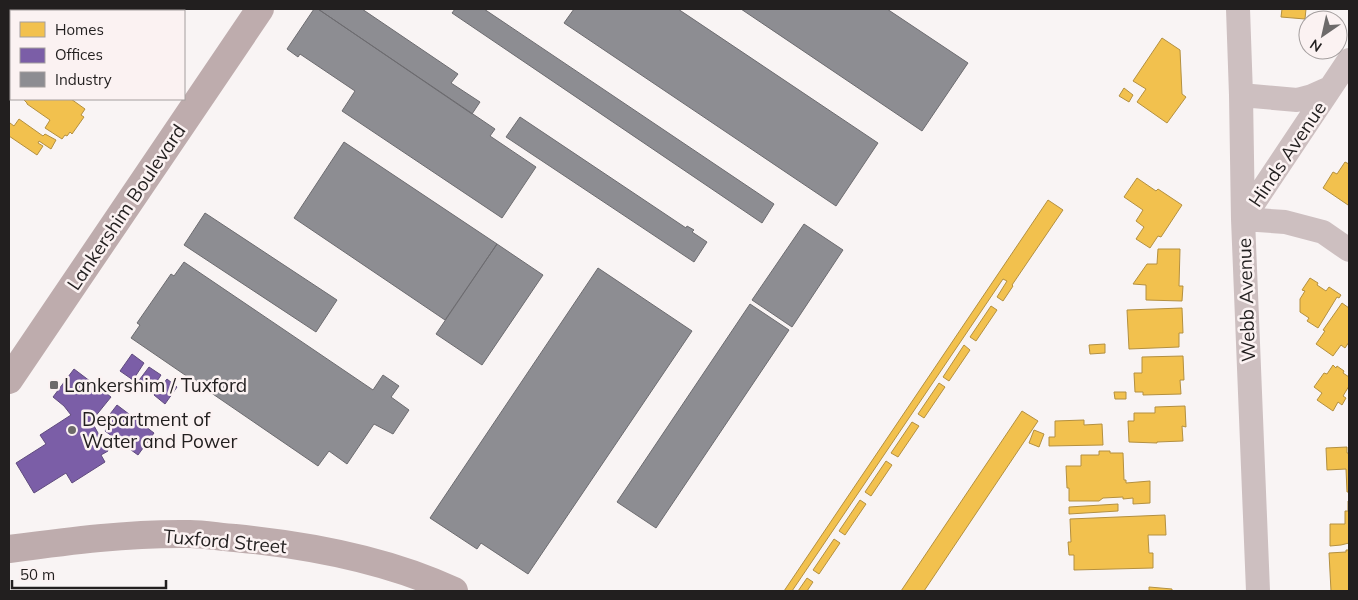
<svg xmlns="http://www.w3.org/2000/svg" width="1358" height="600" font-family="Mulish,sans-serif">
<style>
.homes{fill:#f2c14e;stroke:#b49040}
.offices{fill:#7b5ea7;stroke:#604b7e}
.industry{fill:#8d8d92;stroke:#6d6c70}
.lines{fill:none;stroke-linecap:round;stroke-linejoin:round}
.minor{stroke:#cdbfc0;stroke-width:24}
.major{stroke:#beacad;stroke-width:28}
.poi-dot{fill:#6d6a6a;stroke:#fbf2f2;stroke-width:2}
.labels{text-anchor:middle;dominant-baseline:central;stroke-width:5;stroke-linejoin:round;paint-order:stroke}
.street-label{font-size:19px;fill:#221f1f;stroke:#fbf2f2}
.poi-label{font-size:19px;fill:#221f1f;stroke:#fbf2f2;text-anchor:start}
</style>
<rect width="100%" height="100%" fill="#f9f4f4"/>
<path class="homes" d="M1282,9H1306L1305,19L1281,17Z
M1162,38L1180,50L1182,94L1186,97L1167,123L1137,102L1146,89L1133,81Z
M1124,88L1133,95L1129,102L1119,96Z
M25,99H71L85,109L81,115L84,117L72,134L70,132L67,136L65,135L62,139L45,128L50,120L27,104V103L24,100Z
M19,119L43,136L45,134L56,140L51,149L39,141L38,143L43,146L37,155L9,136V125L10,123L14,126Z
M1345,162L1349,164V205H1348L1323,188L1333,172L1337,174Z
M1137,178L1156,191L1158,189L1182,205L1161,237L1158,236L1150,248L1136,239L1144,227L1136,221L1143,210L1124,197Z
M1048,200L1063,210L1012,285L1013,286L1003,301L997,297L1007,281L1003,279L792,591H784Z
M1158,249H1180L1179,286H1183L1182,301L1146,300V285L1133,284L1147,264H1157Z
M1310,278L1318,283L1317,285L1326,291L1329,287L1341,295L1339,298L1337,297L1318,328L1307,321L1309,318L1300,312V299L1305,291L1302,290Z
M1342,303L1349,308V342L1345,348L1341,345L1333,356L1316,344L1325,331L1323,330Z
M991,306L997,310L976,341L970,337Z
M1182,308L1183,333H1179V347L1129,349L1127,310Z
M1105,344V353L1090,354L1089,345Z
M964,345L970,350L949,381L943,377Z
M1183,356L1184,380H1180L1181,394L1143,395V392H1135L1134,373H1142V357Z
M1333,365L1336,368L1337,366L1344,371L1343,373L1349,377V386L1343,396L1346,398L1342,405L1338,402L1333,411L1317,400L1322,393L1314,387L1324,373L1327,374Z
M939,383L945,387L924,418L918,414Z
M1114,392H1126V399H1115Z
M1185,406L1186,427L1182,426L1183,441L1157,442V443L1129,442L1128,421H1134V413H1155V407Z
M1022,411L1038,421L924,591H901Z
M1084,420V425L1102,424L1103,445L1049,446V437H1055V421Z
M912,422L919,426L898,457L891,453Z
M1034,430L1044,434L1039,447L1029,443Z
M1347,447V453H1349V492H1347L1346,469L1327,470L1326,448Z
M1099,451H1110V453H1123L1124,480H1126V483L1150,481V503L1133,504V498L1123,499V497L1103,498L1099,501H1069V488H1067L1066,466H1081V455H1099Z
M886,461L892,465L871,496L865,492Z
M860,500L866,504L845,535L839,531Z
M1348,501H1349V543L1341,545L1330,546V524H1345V511H1348Z
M1118,504V511L1069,514V507Z
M1165,515L1166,535H1148L1149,553H1153V568L1074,570V555H1069L1068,542H1071L1070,519Z
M834,539L840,543L819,574L813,570Z
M1346,550H1349V591H1331L1329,553L1346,552Z
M807,578L813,582L807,591H798Z
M1149,587L1172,589V591H1149Z"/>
<path class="offices" d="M132,354L144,363L133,380L120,371Z
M149,367L161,375L150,392L137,383Z
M74,369L111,397L94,418L97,421L93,424L108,451L101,455L105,462L72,483L66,473L34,493L16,463L46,444L40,435L71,415L64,406L53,397Z
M167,379L177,387L165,404L154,395Z
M117,405L154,433L138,455L105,431L112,422L107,418Z"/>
<path class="industry" d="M314,9H318L495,129L490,136L536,167L502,218L342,111L355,91L300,54L298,57L287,49Z
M318,9H362L458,74L451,83L480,102L472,114Z
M455,9H484L774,204L762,223L452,13Z
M574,9H678L878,143L836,206L564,23Z
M741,9H887L968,63L922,131Z
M520,117L686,228L687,226L694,230L692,232L707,242L694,262L506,137Z
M344,142L497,244L445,320L294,218Z
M205,213L337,300L316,332L184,245Z
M804,224L843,250L792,327L752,300Z
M497,244L543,275L482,365L436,334Z
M184,262L373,390L383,375L399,386L391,397L409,410L393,434L374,424L347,464L329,451L318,466L131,338L140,325L137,323L171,274L174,276Z
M598,268L692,331L528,574L481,543L477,549L430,518Z
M750,304L789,330L656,528L617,502Z"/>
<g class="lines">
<path class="minor" d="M1238,9L1241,95L1243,219L1258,591
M1241,95L1297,100L1312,96L1330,88
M1243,219L1349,60
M1243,219L1285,222L1323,232L1349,250"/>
<path class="major" d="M9,380L260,9
M9,549C69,541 129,533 190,534C204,534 220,537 235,538C307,545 388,560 454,591"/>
</g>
<g class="poi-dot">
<rect x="49" y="380" width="10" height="10" rx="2.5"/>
<circle cx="72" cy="430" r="5"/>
</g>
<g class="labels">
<g class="street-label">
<text transform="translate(1287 154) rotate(-56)">Hinds Avenue</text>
<text transform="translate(126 207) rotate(-56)">Lankershim Boulevard</text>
<text transform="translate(1246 300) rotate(-92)">Webb Avenue</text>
<text transform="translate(225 541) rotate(5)">Tuxford Street</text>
</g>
<g class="poi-label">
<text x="64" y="385">Lankershim / Tuxford</text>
<text x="82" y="419">Department of<tspan x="82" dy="22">Water and Power</tspan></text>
</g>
</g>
<rect width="1358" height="600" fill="none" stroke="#221f1f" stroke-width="20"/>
<rect x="10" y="10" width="175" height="90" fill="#fbf2f2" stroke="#a49e9e"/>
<rect x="20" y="22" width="25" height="15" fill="#f2c14e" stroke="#a49e9e"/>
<text x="55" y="35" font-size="15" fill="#221f1f">Homes</text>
<rect x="20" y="48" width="25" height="15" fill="#7b5ea7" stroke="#a49e9e"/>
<text x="55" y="60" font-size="15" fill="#221f1f">Offices</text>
<rect x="20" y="72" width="25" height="15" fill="#8d8d92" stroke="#a49e9e"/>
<text x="55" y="85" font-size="15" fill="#221f1f">Industry</text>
<g transform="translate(1323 35) rotate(214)"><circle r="24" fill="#fbf2f2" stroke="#a49e9e"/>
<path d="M0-4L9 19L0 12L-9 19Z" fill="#6d6a6a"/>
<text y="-8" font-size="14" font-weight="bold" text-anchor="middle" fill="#221f1f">N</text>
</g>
<path d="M12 580v8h154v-8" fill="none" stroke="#221f1f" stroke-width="2.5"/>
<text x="20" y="580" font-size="15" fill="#221f1f" stroke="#fbf2f2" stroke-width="4" paint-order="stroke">50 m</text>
</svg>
